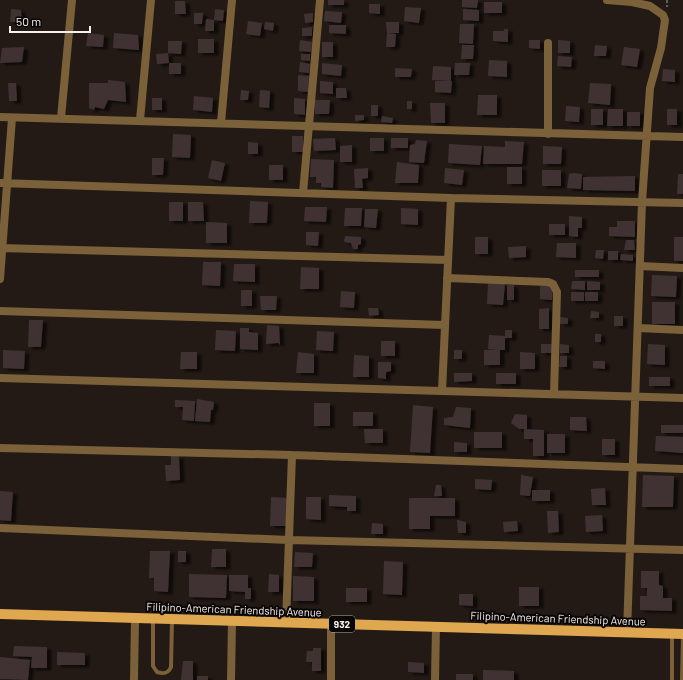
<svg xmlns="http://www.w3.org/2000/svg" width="683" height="680" font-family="Barlow,sans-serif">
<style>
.building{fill:#3f3333;filter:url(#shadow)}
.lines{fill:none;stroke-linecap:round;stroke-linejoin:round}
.path{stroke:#665e59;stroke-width:2;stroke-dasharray:3 2;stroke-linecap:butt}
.service{stroke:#7b613a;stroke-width:4}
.minor{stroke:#7b613a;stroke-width:8}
.primary{stroke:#dea750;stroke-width:10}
.labels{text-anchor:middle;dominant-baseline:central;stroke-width:4;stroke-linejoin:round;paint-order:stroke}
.shield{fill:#090605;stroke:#b0aaa7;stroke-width:1}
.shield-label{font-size:10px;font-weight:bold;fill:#f7f1ed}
.street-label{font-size:11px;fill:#f7f1ed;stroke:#090605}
</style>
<defs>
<filter id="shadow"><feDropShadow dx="4.5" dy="2.5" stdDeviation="1" flood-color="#0009"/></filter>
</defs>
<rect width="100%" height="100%" fill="#231a15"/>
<path class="building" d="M328,0H344V5H328Z
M462,0H478L477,8L462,7Z
M175,1H185L186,14H175Z
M484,2H502V13H484Z
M369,4H380V14L369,13Z
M405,7L421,8L419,23L404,21Z
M11,9L21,10L22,22H10Z
M215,9L224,10L223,21L214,20Z
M463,9L479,10V21L463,20Z
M325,11L342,12L341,23L324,21Z
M194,13H203L202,24H194Z
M313,13V22L305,23L304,14Z
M206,19L214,20V31H205Z
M248,21L262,23L260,36L246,34Z
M265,22L274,23L273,31L264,29Z
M386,22H399V33H387Z
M460,24H474L473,44L459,43Z
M329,25H346V34L329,33Z
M312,27V36H302V28Z
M504,29H508V42L493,41V31H504Z
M88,33L104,35L103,47L86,46Z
M114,33L138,35L139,50L113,48Z
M387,33L396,34L395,47H386Z
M198,39H214V53H198Z
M300,40L312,42L311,52L299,51Z
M529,40H540V49L529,48Z
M558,40L570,41V53H558Z
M168,41H182L181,54L168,53Z
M322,42H333V57H322Z
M462,45H474L473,59H461Z
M595,45L607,46L606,56H594Z
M24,47L22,62L0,63L2,48Z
M624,47L640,49L637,67L621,65Z
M168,53L169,63L157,64L156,54Z
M301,54H310V61L301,60Z
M558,56L572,57L571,67L557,66Z
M489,60L507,61V77L488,76Z
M300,62L310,64L309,73L299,72Z
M169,63H181V74H169Z
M322,63L342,65L341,76L322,74Z
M455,63H470L469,75H454Z
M433,66L451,67V81L432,80Z
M395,68L412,69L411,77H395Z
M663,69L675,70V82L662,81Z
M298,75L309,76L308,92L298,91Z
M108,80L125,82L126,102L108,100L104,109L95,107L94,110L89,108V83H108Z
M320,81L333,82V94L320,93Z
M435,81H452L451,93L435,92Z
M8,83H16L17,101H9Z
M590,83L611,84L610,105L588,103Z
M336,88H346L347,98H336Z
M241,90L249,91L248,100H240Z
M260,90L270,91L269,108L259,107Z
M478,95H497V115H477Z
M194,96L213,98L212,112L193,110Z
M152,98H162V110H152Z
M294,98L305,99V115L294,114Z
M315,100H330L329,114H315Z
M407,101H412V109H407Z
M430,103H445V123H431Z
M371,105H378V116H371Z
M566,106L580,107L579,122L565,121Z
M591,109H603V125H591Z
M608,109H623V126H607Z
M667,109H677V125H667Z
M627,112H640V126H627Z
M355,115H364V120L355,121Z
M382,116L393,118L392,123L381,122Z
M173,134L191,135L190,158L172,157Z
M292,136H303V152H292Z
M335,138L336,150L314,151L313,139Z
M370,138H384V151H370Z
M391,138H408V148H391Z
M416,140L427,141L424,163L409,162L410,145L415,144Z
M505,141L524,142L522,164H483L484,146L505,147Z
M248,142L258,143V154H248Z
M449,144L482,146L480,165L448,163Z
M352,145V162H340V146Z
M543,146L562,147L561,164H543Z
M152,158H164L163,175H152Z
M311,159L334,160L333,188L321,187V183H316V177H310Z
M212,160L225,163L221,181L208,178Z
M397,162L419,165L418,183H395Z
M269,165H283V180H269Z
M507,167H522V184H507Z
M368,168V178L362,179L363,188H355L354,169Z
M445,168L464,170L462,185L444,183Z
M542,170H561V186H542Z
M573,173L582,174L581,189L567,188L569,174Z
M678,174H683V194H677Z
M635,176V191L583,190V177Z
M250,201L268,202L267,223H249Z
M169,202H183V221H169Z
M188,202H203L204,221H188Z
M305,207H327L326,222L304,221Z
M345,208H362L361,226H344Z
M401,208L418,209V225L401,224Z
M365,209H378L376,228L364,227Z
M569,216L582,217V228H578V237L569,236Z
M617,221H635V237L609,236V227H617Z
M206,222L227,223V243H206Z
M549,224H565V235H549Z
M306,232H319L318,246L306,245Z
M345,236L361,237V244L358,245V249H353L351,243L344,242Z
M475,237H488V254H475Z
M674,237H683V261H674Z
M626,240H634L635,250H624Z
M557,243H576V258L556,257Z
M526,246V257L509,258L508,247Z
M596,250H604L603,259L595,258Z
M608,251H618V260H608Z
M621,254L633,255V261L620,260Z
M203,262H221L220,286L202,285Z
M234,264H255V282L233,281Z
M301,267L319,268V289H300Z
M575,270H599V277H575Z
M652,275L677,276L676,297L651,296Z
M572,281H585V290L571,289Z
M587,281L600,282V290H587Z
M488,283L505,284L503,305L487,304Z
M507,285H514V300H507Z
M540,286H553L552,300L540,299Z
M241,290H252V306H241Z
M341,291L355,292L354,308L340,307Z
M571,292H584V301H571Z
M585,292H598V301H585Z
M260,296H277L276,310H261Z
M652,302H675V324H652Z
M368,308H378L379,315L369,316Z
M549,308V329H539V309Z
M591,311L599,312V318H590Z
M614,316H623V326H614Z
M560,317L568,318V324H560Z
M29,320H43L41,347H28Z
M267,325L279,326L280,345L278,343L266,344Z
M240,328H249V332L258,333V350L240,349Z
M216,330L236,331L235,351L215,350Z
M505,330H512V338H505V350H500V365H484V350H498L488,349L489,335L505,336Z
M317,331L334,332L333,351L316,350Z
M595,334H601V342H595Z
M381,341H395V356H381Z
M541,344H552V353H541Z
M560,344L569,345V353H560Z
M648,344L665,345V365L647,364Z
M3,350L25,351L24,369L3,368Z
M454,350H462V359H454Z
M181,352H197V369H180Z
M298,352L314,354V373H296Z
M520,352L535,353V369H520Z
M354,355L369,356V377H353Z
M560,356H567V367H559Z
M593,361H605V369L593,368Z
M378,362H391V371L386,372V379L378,378Z
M454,373H472V381L454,382Z
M496,373H516V384H496Z
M649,377H670V386H649Z
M197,399L214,402L213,410H211L210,422L195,421Z
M175,400L195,401L194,421L182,420L183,407H175Z
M314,403H330V426H314Z
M413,405L433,407L430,453L410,452Z
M456,407L471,408L470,428L444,425V418L453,417Z
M353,412H373V426H353Z
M515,414L527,415V429H519L511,423Z
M570,417H586L587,431L570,430Z
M661,425H683V433H661Z
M364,429H383V443H365Z
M524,429L544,430V456H533V439H524Z
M474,432H502V448H474Z
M547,434H565V453H547Z
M656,436L683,437V453L655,451Z
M602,439H615V455H602Z
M454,442L467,443V452H454Z
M171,456H179L180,480L166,481L165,465H171Z
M521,475L533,477L530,496L520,495Z
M643,475L674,476L673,507H642Z
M475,479L492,480L491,490L475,489Z
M436,485H441L442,496H434Z
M605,488L606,505H592L591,489Z
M532,490H550V501H532Z
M0,491L13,492L11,521L0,520Z
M329,495L356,496V511H347V507L329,506Z
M271,497L289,498L288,526H270Z
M306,497H321V520L306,519Z
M409,498H455V516H430V529H409Z
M547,511H558L559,532L548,533Z
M602,515L603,531L586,532L585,516Z
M457,520L466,522V533H458Z
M517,521L518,531L504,532L503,522Z
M372,523L383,524V534H371Z
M212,549H226V567H211Z
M150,551H170L168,592L154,591V578H149Z
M178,551H186V562H178Z
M295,552L313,553L312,567H294Z
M384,561L403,562L402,595L383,594Z
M641,571H659V585L663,586V598H672V611L640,610V596H647V588H641Z
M189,574L227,575L226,598L189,597Z
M269,574L279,575V592H268Z
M229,575H248V588H251V599H245V592L229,591Z
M293,576L314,577V601H293Z
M519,587H539V606H519Z
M346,588H367V602H346Z
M459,594H473V606L459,605Z
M14,646L47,647V668H31L32,657L13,656Z
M313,648H321V671H312V662H306L307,651H313Z
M57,652L85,653V665H57Z
M0,657L30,660L28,680L0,679Z
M183,661H193V680H181Z
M408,662L424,663V673L408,672Z
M483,670L514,671V680H483Z
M456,674H473V680H456Z
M197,676H208V680H197Z"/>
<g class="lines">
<path class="path" d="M667,0V7"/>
<path class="service" d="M153,619V666L157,672C163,674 168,674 171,667L172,620
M672,634V680
M682,680L683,636"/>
<path class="minor" d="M607,0L632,2L650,6L663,15L665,20L661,48L650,88L642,202L627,632
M548,43V134
M0,117L683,137
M61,118L72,0
M140,120L151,0
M221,123L232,0
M0,183L451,198L683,203
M303,193L320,0
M0,248L448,260
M640,266L683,268
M447,278L548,282L553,284L557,292L554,394
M0,279L12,118
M0,311L445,325
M638,328L683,330
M0,378L683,398
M442,391L451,198
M0,448L292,455L683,469
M0,528L289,540L683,550
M286,622L292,455
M134,680L135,618
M231,680L232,621
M331,680V623
M435,680L436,626"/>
<path class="primary" d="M0,614L683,634"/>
</g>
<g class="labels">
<rect class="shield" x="329" y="616" width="26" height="16" rx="3"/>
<g class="shield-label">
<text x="342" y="624">932</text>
</g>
<g class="street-label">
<text transform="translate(234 609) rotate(2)">Filipino-American Friendship Avenue</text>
<text transform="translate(558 618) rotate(2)">Filipino-American Friendship Avenue</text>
</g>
</g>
<path d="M10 26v6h80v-6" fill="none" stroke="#f7f1ed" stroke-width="2"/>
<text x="16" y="26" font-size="12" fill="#f7f1ed" stroke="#090605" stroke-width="3" paint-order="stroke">50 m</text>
</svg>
